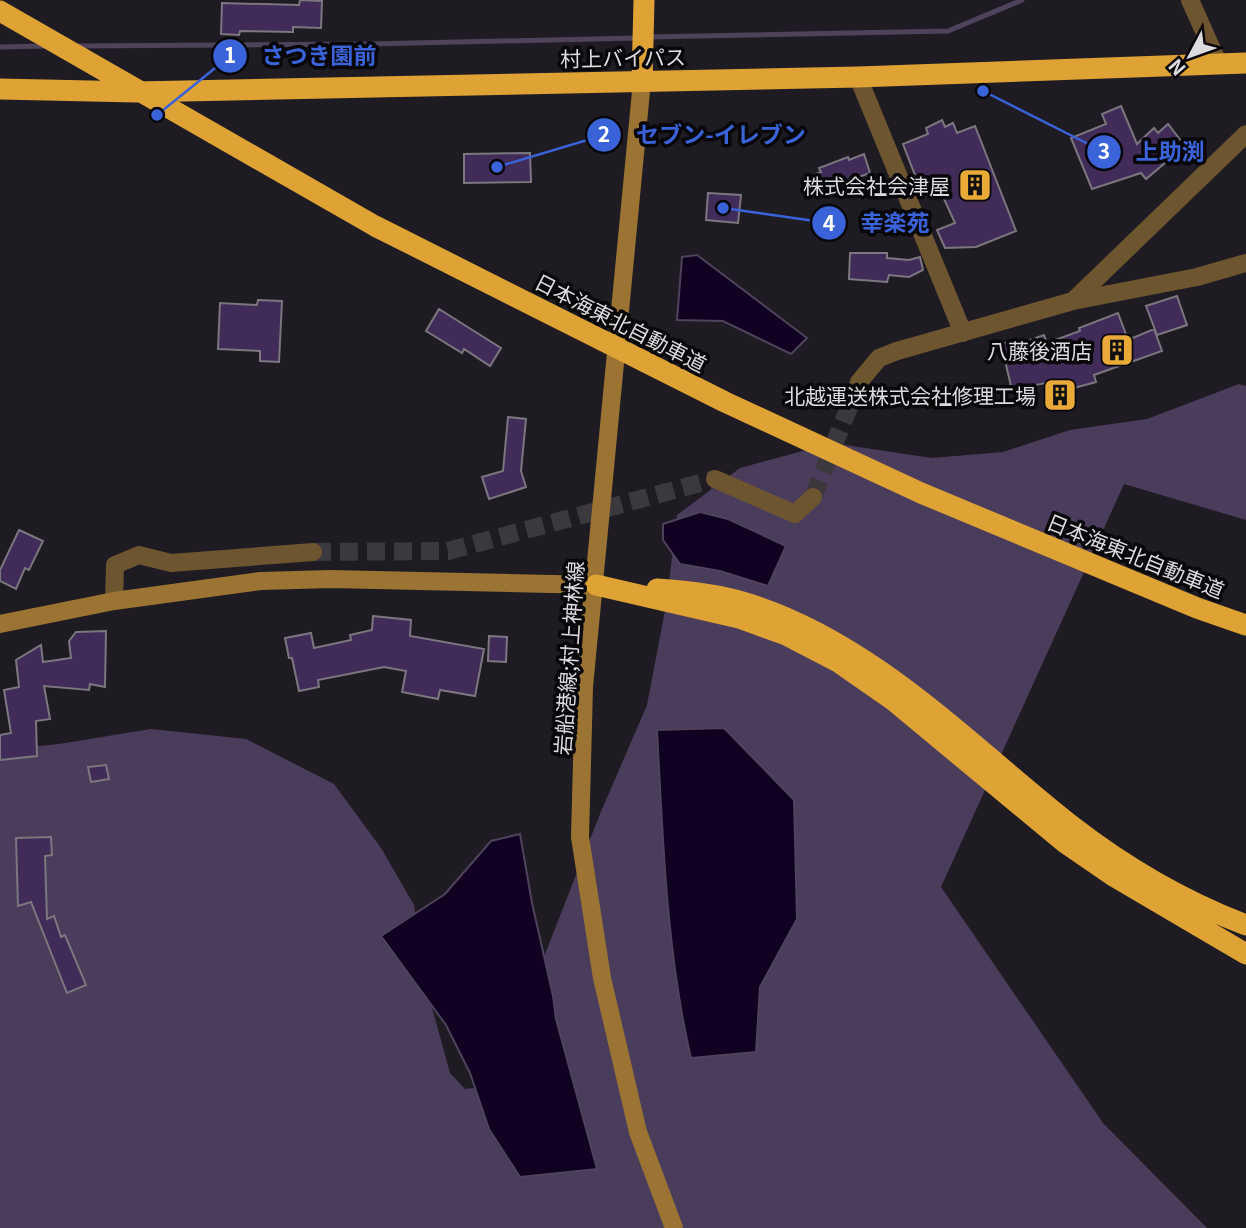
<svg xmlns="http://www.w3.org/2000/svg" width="1246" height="1228" font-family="Georgia,'Noto Sans JP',serif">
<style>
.green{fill:#4a3d5b}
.water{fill:#120023;stroke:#4f425b;stroke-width:2}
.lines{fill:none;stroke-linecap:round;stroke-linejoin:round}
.stream{stroke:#4f425b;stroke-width:5}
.building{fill:#412b58;stroke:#7a777f;stroke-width:2}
.street-tunnel{stroke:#3b393e;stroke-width:18;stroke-dasharray:18 9;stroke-linecap:butt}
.street{stroke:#6d552f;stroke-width:18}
.secondary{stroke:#9b7434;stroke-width:18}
.highway{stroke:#dfa234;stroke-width:21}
.labels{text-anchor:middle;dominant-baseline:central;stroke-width:7;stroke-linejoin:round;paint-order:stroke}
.street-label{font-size:21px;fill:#dddbdf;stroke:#080709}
.poi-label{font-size:21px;fill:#dddbdf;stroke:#080709;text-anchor:end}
.leader{fill:none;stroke:#3a63d9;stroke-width:2.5}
.callout-dot{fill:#3a63d9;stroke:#080709;stroke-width:2.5}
.mark-label{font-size:21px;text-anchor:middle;font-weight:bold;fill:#fff}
.callout-label{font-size:23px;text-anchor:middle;font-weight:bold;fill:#3a63d9;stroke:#080709;stroke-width:7;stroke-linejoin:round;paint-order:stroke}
</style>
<rect width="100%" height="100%" fill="#1e1c22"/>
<path class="green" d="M1239,384L1246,386V520L1124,484L941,887L1103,1123L1207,1228H0V750L59,744L151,729L246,739L334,784L381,848L414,905L429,997L450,1073L465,1089L490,1086L536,977L600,814L647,705L667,600L677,515L740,468L832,443L932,458L1003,452L1070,430L1147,419Z"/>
<path class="water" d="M697,255L807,338L791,354L723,321L677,320L682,257Z
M700,512L728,519L786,546L768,586L720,571L680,564L663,540V524Z
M724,728L794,800L797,919L760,987L756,1052L691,1058C666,950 663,840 657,730Z
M520,834L532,903L553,996L556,1019L597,1169L520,1177L489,1129L470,1073L446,1025L381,936L445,894L491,841Z"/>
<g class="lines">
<path class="stream" d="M647,37L948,31L1022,0
M77,46L371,44L637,38
M0,47L46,46"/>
</g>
<path class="building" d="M300,0L322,1L321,28L293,27V32L240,31L239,35L221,34L222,3L299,5Z
M1121,106L1137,144L1154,128L1158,133L1168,124L1185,146L1146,179L1141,173L1092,189L1071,138L1106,124L1102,114Z
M942,120L945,127L953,123L957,133L975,126L1016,231L976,247L945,248L937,230L955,223L940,190L923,196L903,144L928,134L926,128Z
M530,153L531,182L464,183V154Z
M864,154L870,173L813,194L806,178L821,172L819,168L848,157L849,160Z
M708,193L741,195L738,223L706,220Z
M850,253H887V258L909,260L920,257L923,270L909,277L889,275L887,282L849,279Z
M1177,296L1187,325L1157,335L1146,306Z
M258,300L282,301L279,362L260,361V351L218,349L220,303L257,305Z
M439,309L501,348L490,366L464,349L462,353L426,331Z
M1118,313L1128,340L1154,329L1162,351L1094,375L1096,382L1052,394L1045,383L1012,390L1001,344L1021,339L1022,343L1044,335L1047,343L1080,331L1079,328Z
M508,417L526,419L521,471L526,487L489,499L482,477L503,471Z
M19,530L43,541L29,570L25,568L16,589L0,581V570Z
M373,616L411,620L410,636L484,649L475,696L440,690L438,699L402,692L406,671L384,667L318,680L319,687L299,691L292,658H289L285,638L311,633L314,648L351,640L350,635L372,630Z
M106,631L105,687L90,684L89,690L44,686L50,719L36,721L37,756L0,760V735L11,733L4,690L19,687L16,660L41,645L43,662L71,658L69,641L76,632Z
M489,636L507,637L506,662L488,661Z
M106,765L109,779L91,782L88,767Z
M51,837L52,855L45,856L47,919L54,916L61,937L65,935L86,985L67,993L31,902L18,906L16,838Z"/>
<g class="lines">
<path class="street-tunnel" d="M813,497L859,382
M313,552L448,551L715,479"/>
<path class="street" d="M1190,0L1219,65
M858,77L963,333
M1073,301L1246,134
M859,382L879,358L897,351L1073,301L1197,277L1246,263
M715,479L795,514L813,497
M114,601L115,565L139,555L171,563L313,552"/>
<path class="secondary" d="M642,81L584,687L580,837L602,978L638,1132L674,1228
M0,624L114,601L261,581L331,579L596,585"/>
<path class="highway" d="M0,11L375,226L725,402L921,493L1197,608L1246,625
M642,81L644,0
M0,89L136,92L858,77L1246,63
M596,585L739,618L786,635L838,662L894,701L1064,842L1115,877L1246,954
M657,589C688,591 717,594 746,603C873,642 970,746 1072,826C1125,867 1183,901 1246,925"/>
</g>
<defs>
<symbol id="building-square" viewBox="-11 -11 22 22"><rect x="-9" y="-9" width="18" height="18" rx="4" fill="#eaaa38" stroke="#080709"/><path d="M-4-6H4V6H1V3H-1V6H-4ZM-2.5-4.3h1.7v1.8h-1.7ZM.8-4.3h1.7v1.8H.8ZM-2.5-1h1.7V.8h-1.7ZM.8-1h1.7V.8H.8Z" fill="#111"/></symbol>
</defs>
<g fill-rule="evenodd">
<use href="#building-square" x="956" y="166" width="38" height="38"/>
<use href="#building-square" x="1098" y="331" width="38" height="38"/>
<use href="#building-square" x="1041" y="376" width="38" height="38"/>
</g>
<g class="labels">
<g class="street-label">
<text transform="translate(623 57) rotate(-1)">村上バイパス</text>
<text transform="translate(621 322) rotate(27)">日本海東北自動車道</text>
<text transform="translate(1136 555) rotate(22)">日本海東北自動車道</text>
<text transform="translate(568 658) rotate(-86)">岩船港線;村上神林線</text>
</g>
<g class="poi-label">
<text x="950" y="185">株式会社会津屋</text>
<text x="1092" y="350">八藤後酒店</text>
<text x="1036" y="395">北越運送株式会社修理工場</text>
</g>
</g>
<path class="leader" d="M157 115L230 56M497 167L604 135M983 91L1104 152M723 208L829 223"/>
<g class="callout-dot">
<circle cx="157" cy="115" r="7"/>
<circle cx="497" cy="167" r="7"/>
<circle cx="983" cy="91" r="7"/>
<circle cx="723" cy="208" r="7"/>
<circle cx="230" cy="56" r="18"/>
<circle cx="604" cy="135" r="18"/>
<circle cx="1104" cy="152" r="18"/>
<circle cx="829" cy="223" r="18"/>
</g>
<g class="mark-label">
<text x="230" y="63">1</text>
<text x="604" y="142">2</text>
<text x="1104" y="159">3</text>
<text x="829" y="231">4</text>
</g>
<g class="callout-label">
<text x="319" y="64">さつき園前</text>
<text x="721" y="143">セブン-イレブン</text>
<text x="1170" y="160">上助渕</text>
<text x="895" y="231">幸楽苑</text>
</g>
<g transform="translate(1190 56) rotate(229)" stroke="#080709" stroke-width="5" paint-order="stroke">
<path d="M0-5L12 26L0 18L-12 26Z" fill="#dddbdf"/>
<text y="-10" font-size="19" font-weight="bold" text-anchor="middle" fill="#dddbdf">N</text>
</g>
</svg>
